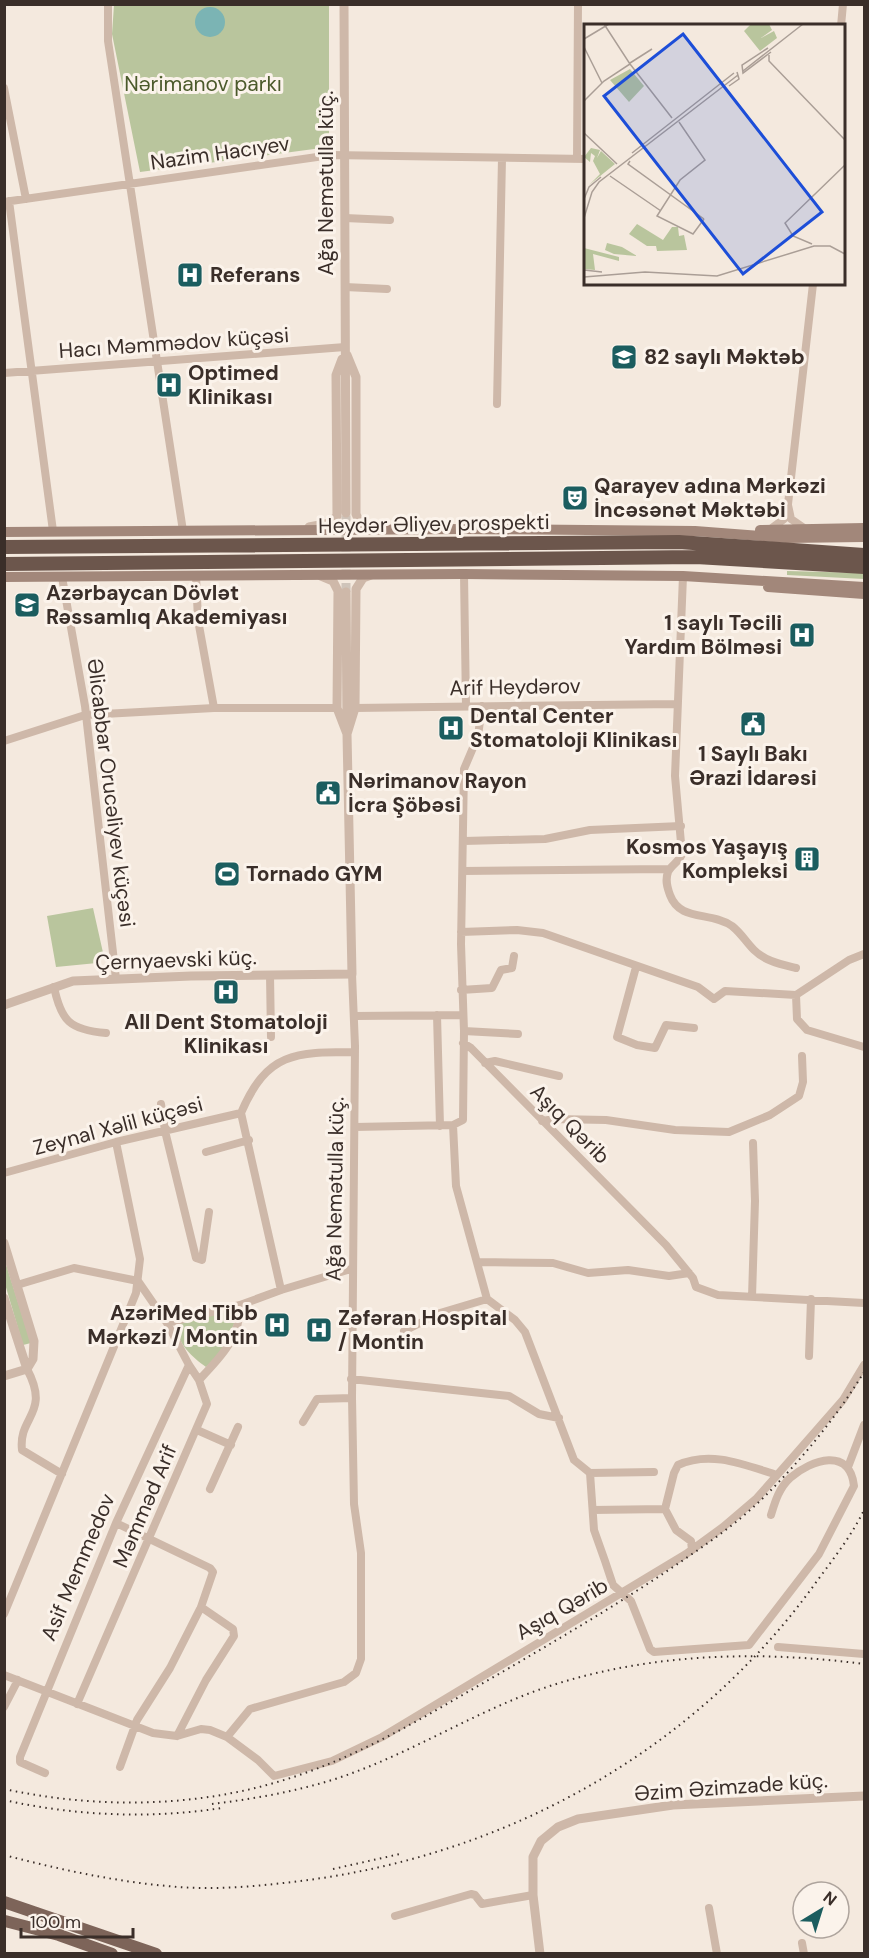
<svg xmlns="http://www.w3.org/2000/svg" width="869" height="1958" font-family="'DM Sans',sans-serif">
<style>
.green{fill:#b9c59d}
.water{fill:#7bb4b4}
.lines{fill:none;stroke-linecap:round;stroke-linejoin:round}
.tertiary-tunnel{stroke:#cfc4ba;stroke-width:9;stroke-dasharray:9 4.5;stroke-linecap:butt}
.minor{stroke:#ceb8a9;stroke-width:8}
.tertiary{stroke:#ceb8a9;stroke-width:9}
.secondary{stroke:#a2877a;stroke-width:10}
.primary{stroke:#7d6459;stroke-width:12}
.trunk{stroke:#6c564c;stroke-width:14}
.rail{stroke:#3a2e29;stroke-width:2;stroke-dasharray:1.5 4.5;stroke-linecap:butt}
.labels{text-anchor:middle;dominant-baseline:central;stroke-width:6;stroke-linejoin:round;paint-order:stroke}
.park-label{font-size:21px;fill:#4b5a2b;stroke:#fbf3eb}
.street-label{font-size:21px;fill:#3a2e29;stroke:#fbf3eb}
.poi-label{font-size:21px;font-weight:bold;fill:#3a2e29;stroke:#fbf3eb;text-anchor:start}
.inset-road{fill:none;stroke:#aa9e96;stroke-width:1.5}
.view{fill:#1d4ed8;fill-opacity:0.15;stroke:#1d4ed8;stroke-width:3}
.inset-edge{fill:none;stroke:#3a2e29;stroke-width:3}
</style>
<rect width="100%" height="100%" fill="#f4e9de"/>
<path class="green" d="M114,5H329V147L140,172L112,34Z
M787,571L864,573V579L787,575Z
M93,908L104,957L97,963L56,967L47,916Z
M4,1258L31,1343L23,1345L5,1284Z
M231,1311L237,1318L219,1355L206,1367C192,1357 175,1342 177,1323Z"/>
<path class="water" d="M195 22a15 15 0 1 1 30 0a15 15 0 1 1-30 0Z"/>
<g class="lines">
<path class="tertiary-tunnel" d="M346,592V513"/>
<path class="minor" d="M108,4V41L183,531
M841,26L843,4
M4,88L26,199
M577,159L578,4
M9,201L53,531
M4,202L331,155L586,159
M345,218L390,220
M345,287L387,289
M4,373L345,347
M497,404L502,158
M788,505L791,519L804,528
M772,528L784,519L788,504L813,284
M464,574L466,706
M196,576L198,620L214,708
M683,576L675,776L682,854C679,862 671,865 668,872C665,880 667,887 670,895C680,922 710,911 732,926C741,933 746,942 754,950C765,961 780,964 796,968
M62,577L85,706L116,979
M355,708L676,704
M4,741L85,715L214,708H337
M464,841L545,839L590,830L681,826
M463,871L669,869
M461,932L517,930L543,933L698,987L714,999L725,991L796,995L797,1019L807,1030L864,1047
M636,967L617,1037L637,1045L655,1048L666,1025L694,1028
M270,975L271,1037
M54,987C61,1021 70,1030 106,1033
M461,990L492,988L501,970L512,968L514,956
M796,995L849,960L864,954
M437,1015L440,1126
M355,1016L463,1015
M464,1031L518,1034
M463,1043L471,1048L666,1245L693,1278L696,1287L718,1295L864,1303
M485,1063L495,1061L559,1076
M161,1104L165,1131L196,1258L202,1260L209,1212
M542,1121L555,1119L606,1120L675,1130L729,1132L770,1115L799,1096L803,1082L802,1056
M453,1125L456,1186L487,1299L515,1320L525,1332L574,1460L590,1473L594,1530L605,1561L613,1585L631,1601L650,1649L654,1652L749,1645L819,1554L854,1486C850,1447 812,1459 790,1478C779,1488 775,1502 771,1515
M355,1127L453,1125L463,1120L464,1031L461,944L464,769L478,736L482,706
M206,1152L249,1140
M4,1173L116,1142L241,1113
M479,1262L553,1263L588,1273L628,1270L669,1276L689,1273
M17,1285L74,1268L138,1281
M281,1290L241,1113C267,1052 295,1052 355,1052
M752,1297L755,1201L753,1143
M167,1323L240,1305L281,1290L351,1269
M404,1331L440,1313L487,1299
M809,1356L811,1299
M27,1369C51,1414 18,1416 22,1450L62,1474
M351,1379L509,1396L539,1414L559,1418
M199,1380C220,1358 241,1337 240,1305
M303,1422L317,1399L352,1398
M197,1430L231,1445
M848,1467L864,1425
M590,1473L654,1472
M210,1489L238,1427
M665,1509L676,1530L691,1541L692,1550
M593,1510L665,1509L674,1473L678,1465C711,1450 745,1465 777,1475
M116,1523L210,1568L213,1572L201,1607L170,1668L137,1720L120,1767
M4,1614L136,1293L140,1259L116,1142
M778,1647L864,1654
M4,1675L153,1733L177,1736L201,1729L210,1730L227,1737L258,1760L274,1776L332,1761L382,1737L686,1554L723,1527L757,1498L843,1400L864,1365
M77,1704L207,1404L199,1380L189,1365L167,1323L138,1281
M4,1707L18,1680
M177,1736L206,1680L234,1636L233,1629L201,1607
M227,1737L250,1709L344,1682L356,1673L361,1659V1553L354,1504L352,1398L355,1046L352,974
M45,1773L20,1762V1757L116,1523L189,1365
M709,1908L717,1954
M395,1916L471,1894L475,1895L482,1904L533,1895
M802,1943L804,1954"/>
<path class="tertiary" d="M344,4L346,513
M347,355L356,377V514L359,521L373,527
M309,527L330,523L337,516L336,375L342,359
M321,576L333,581L338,591L337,708L347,734
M346,592L347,725
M4,1005L73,981L191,976L352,974L347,734L355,708L356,589L363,578L371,575
M4,1243L34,1341L33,1359L27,1369
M4,1298L27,1369
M4,1376L27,1369
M540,1954L533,1895V1857L541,1841L558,1827L578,1819L673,1805L864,1796"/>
<path class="secondary" d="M760,530L864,528
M4,532L466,529L695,531L786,538L864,537
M4,577L464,574L683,576L864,587
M768,587L864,594"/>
<path class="primary" d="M4,1902L156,1954
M5,1921L59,1935L112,1954"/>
<path class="trunk" d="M4,547L679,542L864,555
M4,564L696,557L864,567"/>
<path class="rail" d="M4,1789C93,1808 187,1808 274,1783C358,1759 429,1714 504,1671C562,1637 620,1603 676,1565C704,1546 735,1525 760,1501C799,1463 836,1418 864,1372
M4,1800C76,1816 149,1819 222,1808
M212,1804C253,1799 293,1792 332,1780C405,1757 470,1714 541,1689C645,1653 757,1650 864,1664
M4,1855C58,1869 112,1881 167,1886C213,1891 262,1886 308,1880C511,1853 697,1749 817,1581C834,1558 852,1535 864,1510
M333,1869L400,1854"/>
</g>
<defs>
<symbol id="hospital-square" viewBox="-11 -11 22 22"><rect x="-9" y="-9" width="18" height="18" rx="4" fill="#1b5d5f" stroke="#fbf3eb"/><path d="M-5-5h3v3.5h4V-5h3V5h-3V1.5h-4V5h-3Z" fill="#fff"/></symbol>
<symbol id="school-square" viewBox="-11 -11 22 22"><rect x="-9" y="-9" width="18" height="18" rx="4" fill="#1b5d5f" stroke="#fbf3eb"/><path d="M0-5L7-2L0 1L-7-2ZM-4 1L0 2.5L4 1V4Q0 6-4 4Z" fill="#fff"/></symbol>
<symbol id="theatre-square" viewBox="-11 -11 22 22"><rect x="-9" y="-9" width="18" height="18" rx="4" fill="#1b5d5f" stroke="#fbf3eb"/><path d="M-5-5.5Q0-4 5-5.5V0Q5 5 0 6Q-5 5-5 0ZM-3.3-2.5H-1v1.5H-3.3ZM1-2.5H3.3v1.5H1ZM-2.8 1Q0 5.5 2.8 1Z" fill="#fff"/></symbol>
<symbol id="university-square" viewBox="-11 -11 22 22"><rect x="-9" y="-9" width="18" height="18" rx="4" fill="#1b5d5f" stroke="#fbf3eb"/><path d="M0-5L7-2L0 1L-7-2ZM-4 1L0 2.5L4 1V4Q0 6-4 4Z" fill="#fff"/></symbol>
<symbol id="civic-square" viewBox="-11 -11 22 22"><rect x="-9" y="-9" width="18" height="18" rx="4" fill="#1b5d5f" stroke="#fbf3eb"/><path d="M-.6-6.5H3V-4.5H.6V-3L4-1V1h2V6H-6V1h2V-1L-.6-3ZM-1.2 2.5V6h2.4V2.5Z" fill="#fff"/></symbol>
<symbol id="building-square" viewBox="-11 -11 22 22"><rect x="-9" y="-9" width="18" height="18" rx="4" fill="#1b5d5f" stroke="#fbf3eb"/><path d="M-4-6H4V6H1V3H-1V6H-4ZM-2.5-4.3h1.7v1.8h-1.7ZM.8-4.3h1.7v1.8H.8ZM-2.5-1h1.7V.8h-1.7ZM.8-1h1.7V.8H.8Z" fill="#fff"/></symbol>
<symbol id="stadium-square" viewBox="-11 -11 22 22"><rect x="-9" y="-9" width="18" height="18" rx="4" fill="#1b5d5f" stroke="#fbf3eb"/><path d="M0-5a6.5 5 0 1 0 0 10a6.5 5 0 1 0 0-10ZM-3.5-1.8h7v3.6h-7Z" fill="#fff"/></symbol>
</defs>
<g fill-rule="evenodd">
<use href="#hospital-square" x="175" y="260" width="30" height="30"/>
<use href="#school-square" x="609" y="342" width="30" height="30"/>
<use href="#hospital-square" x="154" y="370" width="30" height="30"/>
<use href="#theatre-square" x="560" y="483" width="30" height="30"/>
<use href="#university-square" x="12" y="590" width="30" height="30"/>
<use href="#hospital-square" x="787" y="620" width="30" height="30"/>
<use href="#civic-square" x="738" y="709" width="30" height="30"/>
<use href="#hospital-square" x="436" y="713" width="30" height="30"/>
<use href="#civic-square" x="313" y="778" width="30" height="30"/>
<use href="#building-square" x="792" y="844" width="30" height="30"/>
<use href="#stadium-square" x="212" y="859" width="30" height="30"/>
<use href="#hospital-square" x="211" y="977" width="30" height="30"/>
<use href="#hospital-square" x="262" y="1310" width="30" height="30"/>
<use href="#hospital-square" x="304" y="1315" width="30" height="30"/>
</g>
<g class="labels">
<g class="park-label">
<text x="203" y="84">Nərimanov parkı</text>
</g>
<g class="street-label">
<text transform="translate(220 153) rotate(-8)">Nazim Hacıyev</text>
<text transform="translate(326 183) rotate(-90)">Ağa Nemətulla küç.</text>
<text transform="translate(174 343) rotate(-4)">Hacı Məmmədov küçəsi</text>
<text transform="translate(434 524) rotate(-1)">Heydər Əliyev prospekti</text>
<text transform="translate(515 687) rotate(-1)">Arif Heydərov</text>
<text transform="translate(111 793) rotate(83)">Əlicabbar Orucəliyev küçəsi</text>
<text transform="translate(176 960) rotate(-2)">Çernyaevski küç.</text>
<text transform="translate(570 1124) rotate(45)">Aşıq Qərib</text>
<text transform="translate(118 1126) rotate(-15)">Zeynal Xəlil küçəsi</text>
<text transform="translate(335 1189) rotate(-89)">Ağa Nemətulla küç.</text>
<text transform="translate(145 1506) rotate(-67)">Məmməd Arif</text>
<text transform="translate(78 1567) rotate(-67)">Asif Memmedov</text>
<text transform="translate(562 1609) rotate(-30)">Aşıq Qərib</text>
<text transform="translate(731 1787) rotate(-4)">Əzim Əzimzade küç.</text>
</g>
<g class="poi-label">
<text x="210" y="275">Referans</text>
<text x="644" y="357">82 saylı Məktəb</text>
<text x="188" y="373">Optimed<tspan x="188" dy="24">Klinikası</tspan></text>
<text x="594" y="486">Qarayev adına Mərkəzi<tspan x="594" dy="24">İncəsənət Məktəbi</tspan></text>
<text x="46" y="593">Azərbaycan Dövlət<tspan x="46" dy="24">Rəssamlıq Akademiyası</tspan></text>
<text x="782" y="623" text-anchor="end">1 saylı Təcili<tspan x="782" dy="24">Yardım Bölməsi</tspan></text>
<text x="470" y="716">Dental Center<tspan x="470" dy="24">Stomatoloji Klinikası</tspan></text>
<text x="753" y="754" text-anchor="middle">1 Saylı Bakı<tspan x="753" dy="24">Ərazi İdarəsi</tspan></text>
<text x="348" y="781">Nərimanov Rayon<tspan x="348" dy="24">İcra Şöbəsi</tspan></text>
<text x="788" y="847" text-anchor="end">Kosmos Yaşayış<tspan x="788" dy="24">Kompleksi</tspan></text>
<text x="246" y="874">Tornado GYM</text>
<text x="226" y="1022" text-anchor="middle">All Dent Stomatoloji<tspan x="226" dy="24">Klinikası</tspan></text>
<text x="258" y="1313" text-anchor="end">AzəriMed Tibb<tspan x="258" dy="24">Mərkəzi / Montin</tspan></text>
<text x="338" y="1318">Zəfəran Hospital<tspan x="338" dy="24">/ Montin</tspan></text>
</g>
</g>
<g transform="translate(584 24)">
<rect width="261" height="261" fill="#f4e9de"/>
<path d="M167,0H185L188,6L177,14L190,7L193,14L176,27L160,7ZM46,45L60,62L45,78L26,56ZM7,124L16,126L13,134L17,127L31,140L5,161L16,150L9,137L11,132L7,129L6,138L0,133ZM53,200L79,216L88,203H94L95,212L100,211L103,226L73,227L72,222H63L45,210ZM23,219L38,223L53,232L30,230L21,226ZM0,224L35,233V237L9,230L11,246L0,245Z" fill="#b9c59d"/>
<path class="inset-road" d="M0,15L25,0M0,23L18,59M184,24L158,41L159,49L187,28M185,31V37L261,116M46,39L68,25M46,40L88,94M159,47L219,0M145,62L155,55L153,48M0,77L20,57L46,40L20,0M95,98L121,136L96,156L73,192L109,210L120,195M0,109L33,140M48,129L150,49M46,137L44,140L120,195M26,152L77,187M0,175L5,163L17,153M0,194L8,168L15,158L154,51M228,220L209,212L201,199L261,141M0,246L18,248M0,253L61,248L133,252L230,222H246L261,230"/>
<path class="view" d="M99,10L238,188L159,250L20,72Z"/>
<rect width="261" height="261" class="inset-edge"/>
</g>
<rect width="869" height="1958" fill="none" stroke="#3a2e29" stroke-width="12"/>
<g transform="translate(821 1910) rotate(38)"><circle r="28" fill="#fbf3eb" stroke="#aea49d" stroke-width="1.5"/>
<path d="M0-4.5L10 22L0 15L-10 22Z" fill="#1b5d5f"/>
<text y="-9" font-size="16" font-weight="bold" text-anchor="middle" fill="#3a2e29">N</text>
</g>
<path d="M21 1928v9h112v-9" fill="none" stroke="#3a2e29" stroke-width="3"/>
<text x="30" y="1928" font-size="18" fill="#3a2e29" stroke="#fbf3eb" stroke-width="4.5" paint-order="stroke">100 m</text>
</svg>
